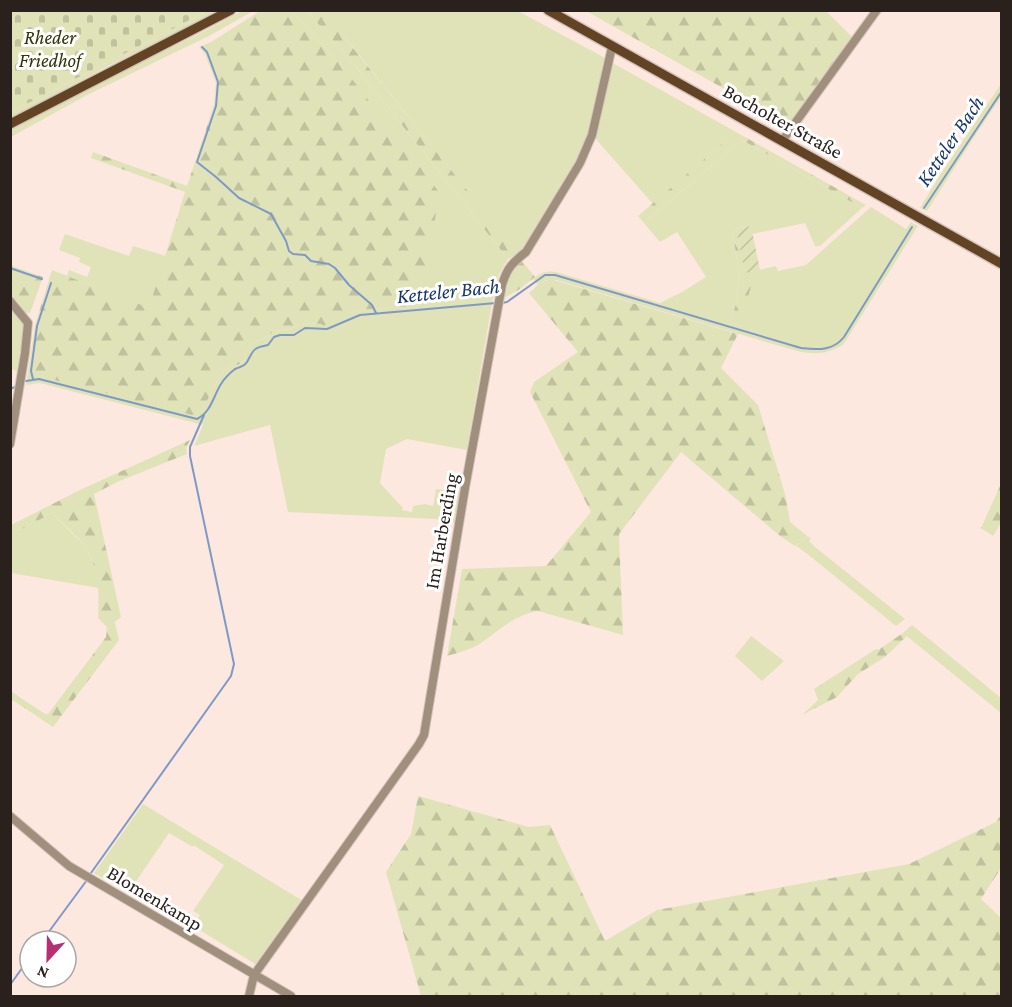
<svg xmlns="http://www.w3.org/2000/svg" width="1012" height="1007" font-family="'Crimson Pro',serif">
<style>
.grass{fill:#e0e3b8}
.forest{fill:url(#forest-firs)}
.cemetery{fill:url(#cemetery-stones)}
.garden{fill:url(#garden-furrows)}
.lines{fill:none;stroke-linecap:round;stroke-linejoin:round}
.stream{stroke:#7f99c6;stroke-width:2}
.minor-casing{stroke:#d6c4bc;stroke-width:10}
.major-casing{stroke:#d6c4bc;stroke-width:12}
.minor{stroke:#a18f7e;stroke-width:8}
.major{stroke:#624424;stroke-width:9}
.labels{text-anchor:middle;dominant-baseline:central;stroke-width:6;stroke-linejoin:round;paint-order:stroke}
.park-label{font-size:20px;font-style:italic;fill:#323307;stroke:#fff}
.street-label{font-size:20px;fill:#2a211d;stroke:#fff}
.water-label{font-size:21px;font-style:italic;fill:#17366d;stroke:#fff}
</style>
<defs>
<pattern id="forest-firs" width="22" height="20" patternUnits="userSpaceOnUse" patternTransform="scale(1.5)"><rect width="22" height="20" fill="#e0e3b8"/><path d="M5 1l3.5 6h-7zM16 11l3.5 6h-7z" fill="#c0c29e"/></pattern>
<pattern id="cemetery-stones" width="16" height="16" patternUnits="userSpaceOnUse" patternTransform="scale(1.5)"><rect width="16" height="16" fill="#e0e3b8"/><path d="M2 7V4a2 2 0 0 1 4 0v3zM10 15v-3a2 2 0 0 1 4 0v3z" fill="#c0c29e"/></pattern>
<pattern id="garden-furrows" width="10" height="10" patternUnits="userSpaceOnUse" patternTransform="scale(1.5)"><rect width="10" height="10" fill="#e0e3b8"/><path d="M-1 1l2-2M0 10L10 0M9 11l2-2" fill="none" stroke="#c0c29e"/></pattern>
</defs>
<rect width="100%" height="100%" fill="#fce8df"/>
<path class="grass" d="M207,11H219L106,67L11,118V112Z
M242,11H253L209,36L87,95L11,137L10,131L85,90L207,30Z
M292,11H307L356,67L508,259L499,275L492,303L467,450L407,439L386,449L380,483L403,508L402,510L412,512L413,506L425,504L433,506L436,489L460,492L455,523L435,519L288,512L270,425L194,446L203,425L40,383L26,385L29,366L202,410L223,371L244,362L246,352L249,347L259,340L264,339L274,331L291,329L302,324L307,323L321,324L324,325L358,310L412,306L344,69Z
M322,11H518L605,58L589,132L581,155L534,236L517,254L357,52Z
M611,62L736,132L653,204L594,137Z
M1001,84V97L978,131L927,211L920,208L940,175Z
M742,140L862,208L820,246H815L805,223L752,234L750,226L736,229L733,234L739,273L737,301L730,323L740,326L745,273L776,266L778,271L806,265L871,207L906,229L911,222L918,226L843,345C825,354 817,355 797,351L556,280H546L538,285L533,279C540,273 546,270 556,272L660,303L682,292L706,277L677,232L660,242L644,223Z
M65,234L129,256L133,246L166,256L150,309L67,276L69,270L87,277L91,267L79,262L80,258L59,250Z
M10,307L22,321L24,328L17,371L11,369Z
M52,513L86,547L96,570L99,588L11,573L10,535Z
M807,536L811,538L809,541L815,547L905,619L896,626L805,552L796,546Z
M912,625L1001,698V713L903,633Z
M751,636L784,661L762,681L735,656Z
M143,804L303,901L257,965L193,926L200,915L193,911L224,865L195,846H191L169,833L128,893L94,873Z"/>
<path class="forest" d="M743,10L747,12L748,10L826,11L853,38L790,126L586,11Z
M260,11H292L344,69L402,143L439,192L431,247L412,306L358,310L324,326L321,324L307,323L302,324L291,329L274,331L264,339L259,340L249,347L246,352L244,362L223,371L202,410L192,415L39,376L34,368L29,366L35,325L52,270L149,308L185,192L91,158L93,152L187,186L214,105L216,83L205,54L199,47L211,42Z
M307,11H322L329,18L487,215L517,254L508,259L356,67Z
M736,132L866,205L862,208L742,140L644,223L638,216Z
M736,229L745,272L753,279L740,326L730,323L737,301L739,273L733,234Z
M522,261L535,277L517,291L504,298C508,280 506,274 522,261Z
M10,265L43,277L30,313H26L11,294Z
M550,279L738,334L721,368L758,405L785,494L790,522L807,536L795,546L780,536L681,452L619,534L623,635L538,611C513,615 498,632 478,645C469,650 457,653 447,656L462,569L546,566L591,512L530,392L534,382L578,352L529,293L540,283Z
M190,440L186,448L187,454L117,482L94,494L121,617L115,622L119,640L53,727L11,699V689L12,692L45,714H48L106,637L107,627L98,618C99,594 100,570 86,548C79,537 62,523 52,513L11,535V525L82,489Z
M1001,484V523L993,536L981,528Z
M903,633L907,636L885,657L858,674L837,697L802,715L818,700L814,689L876,649L878,650Z
M418,796L529,827L550,825L605,941L657,910L909,864L996,822L1001,815V868L981,899L1001,918V996H421L386,872L411,834Z"/>
<path class="cemetery" d="M11,10H207V11L11,112Z"/>
<path class="garden" d="M751,226L760,270L745,273L736,229Z"/>
<g class="lines">
<path class="stream" d="M202,47L207,52L218,82L216,106L197,162L216,177L239,198L271,214L286,241L289,251L293,254L305,255L311,261L329,264L335,268L349,285L372,305L376,313
M924,208L1002,91
M10,268L42,279
M502,303L507,302L545,275H555L801,348C818,350 833,351 844,337L912,227
M33,379L31,371L37,326L51,283
M26,381L39,379L197,419C211,412 213,397 221,384C224,379 230,373 235,369C239,367 244,367 247,362C254,350 252,348 268,345L274,337L280,335H294L305,328L327,329L360,315L496,303
M10,389L15,387
M91,873L231,676L234,664L190,456V447L204,415
M42,941L87,880
M10,985L30,957"/>
<defs>
<path id="minor" d="M782,141L877,10
M10,301L28,323L25,353L10,444
M10,816L69,866L291,996
M249,996L254,975L419,744L424,735L465,488L502,285C507,268 512,263 526,252L580,163L592,135L612,47"/>
<path id="major" d="M548,10L1002,264
M10,124L231,10"/>
</defs>
<use href="#minor" class="minor-casing"/>
<use href="#major" class="major-casing"/>
<use href="#minor" class="minor"/>
<use href="#major" class="major"/>
</g>
<g class="labels">
<g class="park-label">
<text x="50" y="37">Rheder<tspan x="50" dy="23">Friedhof</tspan></text>
</g>
<g class="street-label">
<text transform="translate(783 121) rotate(29)">Bocholter Straße</text>
<text transform="translate(441 531) rotate(-80)">Im Harberding</text>
<text transform="translate(155 898) rotate(31)">Blomenkamp</text>
</g>
<g class="water-label">
<text transform="translate(950 141) rotate(-56)">Ketteler Bach</text>
<text transform="translate(448 291) rotate(-6)">Ketteler Bach</text>
</g>
</g>
<rect width="1012" height="1007" fill="none" stroke="#2a211d" stroke-width="24"/>
<g transform="translate(48 959) rotate(202)"><circle r="28" fill="#ffffff" stroke="#aaa6a5" stroke-width="1.5"/>
<path d="M0-4.5L10 22L0 15L-10 22Z" fill="#b52f72"/>
<text y="-9" font-size="16" font-weight="bold" text-anchor="middle" fill="#2a211d">N</text>
</g>
</svg>
